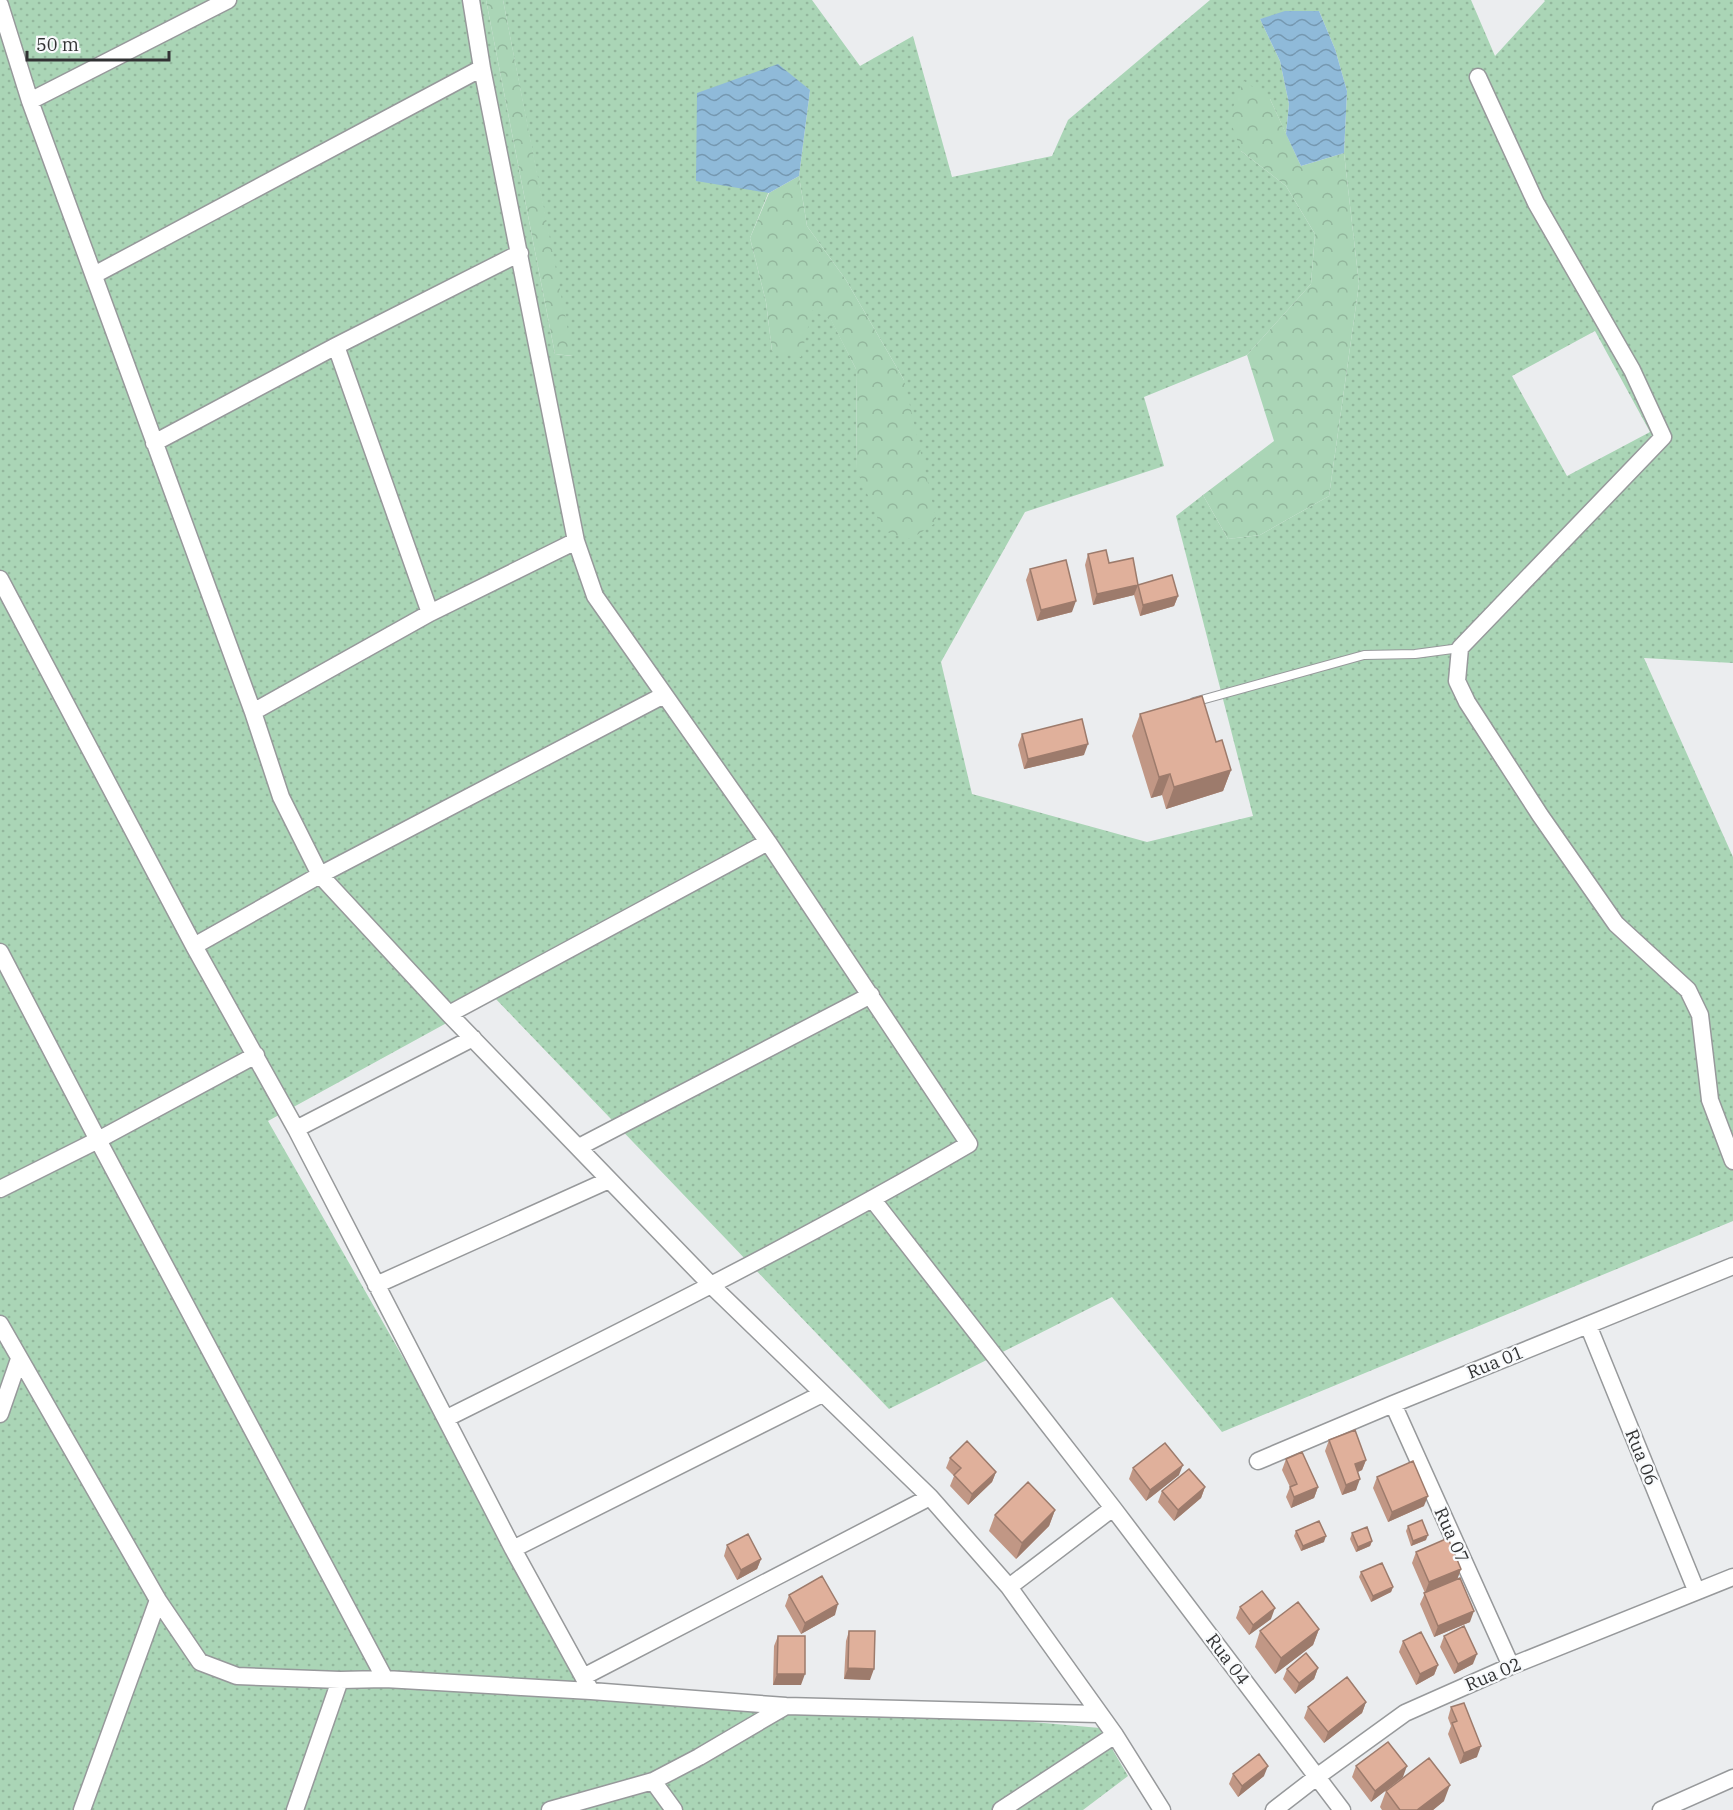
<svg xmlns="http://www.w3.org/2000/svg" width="1733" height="1810" font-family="'IBM Plex Serif',serif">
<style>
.grass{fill:url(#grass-dots);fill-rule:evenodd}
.forest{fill:url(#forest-crowns)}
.water{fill:url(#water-waves)}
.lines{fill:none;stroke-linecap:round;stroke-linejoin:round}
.service-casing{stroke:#97999b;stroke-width:10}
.minor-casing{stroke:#97999b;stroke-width:19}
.service{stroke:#fff;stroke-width:8}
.minor{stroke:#fff;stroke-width:16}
.wall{fill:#c19785}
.shaded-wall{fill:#9d7b6c}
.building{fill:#e0b09b;stroke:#9d7b6c;stroke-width:1.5}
.labels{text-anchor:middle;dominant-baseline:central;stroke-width:4.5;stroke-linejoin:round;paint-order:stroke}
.street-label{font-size:18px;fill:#323334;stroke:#f8fafc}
</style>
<defs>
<pattern id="grass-dots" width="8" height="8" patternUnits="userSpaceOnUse" patternTransform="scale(1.5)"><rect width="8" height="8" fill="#aad5b6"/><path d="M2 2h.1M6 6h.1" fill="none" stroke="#93b79d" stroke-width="1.8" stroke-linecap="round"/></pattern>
<pattern id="forest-crowns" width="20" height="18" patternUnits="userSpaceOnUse" patternTransform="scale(1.5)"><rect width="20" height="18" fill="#aad5b6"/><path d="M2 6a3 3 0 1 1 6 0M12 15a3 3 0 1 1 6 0" fill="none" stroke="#93b79d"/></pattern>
<pattern id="water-waves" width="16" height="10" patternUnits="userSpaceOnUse" patternTransform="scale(1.5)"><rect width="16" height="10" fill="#8fbad9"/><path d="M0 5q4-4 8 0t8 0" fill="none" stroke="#7598b1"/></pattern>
</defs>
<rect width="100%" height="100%" fill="#ebedef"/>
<path class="grass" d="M0,0H486L555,354L572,356L503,0H812L860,66L913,36L952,177L1052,156L1068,120L1210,0H1471L1495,56L1545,1L1544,0H1733V663L1644,658L1733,857V1221L1222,1432L1112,1297L889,1409L494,997L268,1121L589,1683L1100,1728L1128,1776L1083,1810H0ZM1319,11L1335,49L1347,91L1344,153L1359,284L1329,496L1260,535L1228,539L1203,495L1176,516L1253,816L1147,842L972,794L941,662L1025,512L1164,466L1144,397L1247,355L1311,284L1315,234L1286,186L1241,151L1270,99L1286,134L1289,104L1280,61L1260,19ZM810,90L799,176L807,226L846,280L904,380L857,470L856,369L831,319L812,309L772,351L766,302L750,238ZM1595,331L1650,432L1567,476L1512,376Z"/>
<path class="forest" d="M486,0H503L573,356L555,354Z
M1244,81L1270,99L1301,166L1344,153L1359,284L1329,496L1260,535L1228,539L1203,495L1274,441L1247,355L1311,284L1315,234L1286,186L1241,151L1229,117Z
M799,176L807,226L846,280L904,380L937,522L911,539L883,531L857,470L856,369L831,320L812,310L801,357L772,351L766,302L750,238L769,193Z"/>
<path class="water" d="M1285,11H1319L1335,49L1347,91L1344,153L1301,166L1286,134L1289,104L1280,61L1260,19Z
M778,64L810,90L799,176L769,193L696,181L697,93Z"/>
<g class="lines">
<defs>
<path id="service" d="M1194,702L1364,655L1415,654L1460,648"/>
<path id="minor" d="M0,5L30,101L253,712L281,797L320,875L449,1014L712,1286L930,1497L1009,1587L1115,1735L1162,1810
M1478,77L1536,203L1632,370L1663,437L1460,648L1457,681L1467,702L1540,815L1616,924L1688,990L1700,1015L1710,1100L1733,1161
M30,101L228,0
M94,275L482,68
M336,346L430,613
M154,443L336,346L520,253
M0,579L194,946L296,1129L513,1549L591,1691
M253,712L430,613L576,541
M194,946L320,875L664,695
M0,952L98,1140L385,1679
M449,1014L768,842
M296,1129L473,1038
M579,1147L871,995
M0,1189L98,1140L256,1055
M873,1200L1113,1508L1342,1810
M376,1285L609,1180
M0,1324L158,1600L200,1662L237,1676L340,1680L385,1679L591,1691L786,1706L1098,1714
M1588,1325L1696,1590
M1393,1404L1511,1666
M0,1414L19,1359
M447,1418C624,1330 799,1243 969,1144L768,842L595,596L576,541L482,68L471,0
M1258,1461L1393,1404L1733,1266
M513,1549L822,1394
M1009,1587L1113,1508
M585,1676L930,1497
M653,1781L674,1810
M82,1810L158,1600
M295,1810L340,1680
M550,1810L653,1781L699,1757L786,1706
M1001,1810L1115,1735
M1274,1810L1318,1776L1405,1713L1511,1666L1733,1577
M1661,1810L1733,1778"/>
</defs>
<use href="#service" class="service-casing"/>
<use href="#minor" class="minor-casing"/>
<use href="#service" class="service"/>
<use href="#minor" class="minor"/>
</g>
<path class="wall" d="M1088,554L1109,563L1138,585L1178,596L1174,606L1140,616L1134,595L1093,605L1085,565Z
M1030,569L1072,612L1037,621L1026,580Z
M1140,714L1216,742L1231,770L1223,791L1166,809L1162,795L1151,798L1132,736Z
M1022,734L1084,755L1024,769L1018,745Z
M1329,1440L1366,1460L1362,1470L1358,1472L1356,1490L1342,1495L1325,1451Z
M950,1458L996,1472L992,1482L968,1505L950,1486L954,1476L946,1468Z
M1286,1459L1318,1487L1314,1498L1291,1508L1286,1497L1290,1487L1282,1470Z
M1133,1468L1179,1475L1146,1501L1129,1479Z
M1377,1477L1424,1506L1388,1522L1373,1488Z
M1205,1487L1201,1498L1174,1521L1158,1502L1162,1491Z
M1055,1510L1049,1526L1016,1559L989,1531L995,1515Z
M1408,1526L1426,1540L1411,1546L1406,1531Z
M1296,1531L1324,1542L1301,1551L1294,1536Z
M1352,1533L1372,1541L1370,1546L1356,1552L1350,1539Z
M727,1545L761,1559L757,1569L737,1580L724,1556Z
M1416,1552L1461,1569L1457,1579L1470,1622L1434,1637L1420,1604L1425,1593L1412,1563Z
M1361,1572L1393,1587L1391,1592L1371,1602L1359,1577Z
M789,1595L835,1615L801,1634L785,1606Z
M1240,1607L1271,1619L1249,1635L1236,1618Z
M1319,1629L1313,1645L1275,1674L1255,1647L1260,1631Z
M849,1631L870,1680L844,1679L846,1641Z
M778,1636L801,1685H773L774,1646Z
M1444,1636L1473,1664L1454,1674L1440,1647Z
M1403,1641L1438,1665L1434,1675L1416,1685L1399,1652Z
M1318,1668L1314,1679L1295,1694L1283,1679L1287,1669Z
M1366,1702L1362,1713L1324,1743L1304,1718L1308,1707Z
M1451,1707L1477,1757L1460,1764L1448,1734L1451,1726L1448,1718Z
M1356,1766L1403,1777L1371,1802L1352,1777Z
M1233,1774L1264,1776L1238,1797L1229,1784Z
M1386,1791L1444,1801L1433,1810H1382L1380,1807Z"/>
<path class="shaded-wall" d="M1138,585L1134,595L1093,605L1097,594Z
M1178,596L1174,606L1140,616L1143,605Z
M1076,601L1072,612L1037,621L1041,610Z
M1088,744L1084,755L1024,769L1028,759Z
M1231,770L1223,791L1166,809L1174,787Z
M1170,774L1162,795L1151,798L1159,777Z
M1366,1460L1362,1470L1351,1475L1355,1464Z
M1183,1465L1179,1475L1146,1501L1150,1490Z
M996,1472L992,1482L968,1505L972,1494Z
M1360,1479L1356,1490L1342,1495L1346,1485Z
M1205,1487L1201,1498L1174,1521L1178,1510Z
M1318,1487L1314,1498L1291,1508L1294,1497Z
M1428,1496L1424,1506L1388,1522L1392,1512Z
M1055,1510L1049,1526L1016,1559L1022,1543Z
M1428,1535L1426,1540L1411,1546L1413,1541Z
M1326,1536L1324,1542L1301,1551L1303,1546Z
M1372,1541L1370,1546L1356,1552L1358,1547Z
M761,1559L757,1569L737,1580L741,1570Z
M1461,1569L1457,1580L1425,1593L1429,1582Z
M1393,1587L1391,1592L1371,1602L1373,1596Z
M838,1604L835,1615L801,1634L805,1623Z
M1275,1608L1271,1619L1249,1635L1253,1625Z
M1474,1611L1470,1622L1434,1637L1438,1626Z
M1319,1629L1313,1645L1275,1674L1281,1658Z
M1477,1654L1473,1664L1454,1674L1458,1664Z
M1438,1665L1434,1675L1416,1685L1420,1674Z
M848,1668L874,1669L870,1680L844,1679Z
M1318,1668L1314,1679L1295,1694L1299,1683Z
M777,1674H805L801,1685H773Z
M1366,1702L1362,1713L1324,1743L1328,1732Z
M1481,1746L1477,1757L1460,1764L1464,1753Z
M1268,1766L1264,1776L1238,1797L1242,1786Z
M1407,1766L1403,1777L1371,1802L1375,1791Z
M1450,1785L1444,1801L1433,1810H1417Z"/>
<path class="building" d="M1106,550L1109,563L1133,558L1138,585L1172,575L1178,596L1143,605L1138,585L1097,594L1088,554Z
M1066,560L1076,601L1041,610L1030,569Z
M1202,696L1216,742L1222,740L1231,770L1174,787L1170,774L1159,777L1140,714Z
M1082,719L1088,744L1028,759L1022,734Z
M1355,1430L1366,1460L1355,1464L1360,1479L1346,1485L1329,1440Z
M967,1441L996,1472L972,1494L954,1475L961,1468L950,1458Z
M1165,1443L1183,1465L1150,1490L1133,1468Z
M1302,1452L1318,1487L1294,1497L1290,1487L1297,1484L1286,1459Z
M1413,1461L1428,1496L1392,1512L1377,1477Z
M1189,1469L1205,1487L1178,1510L1162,1491Z
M1028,1482L1055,1510L1022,1543L995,1515Z
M1422,1520L1428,1535L1413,1541L1408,1526Z
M1319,1521L1326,1536L1303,1546L1296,1531Z
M1367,1527L1372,1541L1358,1547L1352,1533Z
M748,1534L761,1559L741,1570L727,1545Z
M1448,1538L1461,1569L1429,1582L1416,1552Z
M1382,1563L1393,1587L1373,1596L1361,1572Z
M822,1576L838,1604L805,1623L789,1595Z
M1460,1578L1474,1611L1438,1626L1424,1593Z
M1262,1591L1275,1608L1253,1625L1240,1607Z
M1298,1602L1319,1629L1281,1658L1260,1631Z
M1464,1626L1477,1654L1458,1664L1444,1636Z
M849,1631H875L874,1669L848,1668Z
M1421,1632L1438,1665L1420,1674L1403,1641Z
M778,1636H805V1674H777Z
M1306,1653L1318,1668L1299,1683L1287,1669Z
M1347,1677L1366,1702L1328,1732L1308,1707Z
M1464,1703L1481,1746L1464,1753L1452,1723L1457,1721L1451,1707Z
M1388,1742L1407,1766L1375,1791L1356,1766Z
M1259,1754L1268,1766L1242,1786L1233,1774Z
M1429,1758L1450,1785L1417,1810H1400L1386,1791Z"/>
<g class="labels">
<g class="street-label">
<text transform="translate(1495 1362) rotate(-22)">Rua 01</text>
<text transform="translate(1642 1457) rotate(68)">Rua 06</text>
<text transform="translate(1452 1535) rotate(66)">Rua 07</text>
<text transform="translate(1228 1659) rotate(53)">Rua 04</text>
<text transform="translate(1493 1674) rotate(-23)">Rua 02</text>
</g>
</g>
<path d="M27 51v9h142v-9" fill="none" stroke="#323334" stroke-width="3"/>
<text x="36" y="51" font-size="18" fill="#323334" stroke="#f8fafc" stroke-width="4.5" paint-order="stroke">50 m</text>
</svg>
